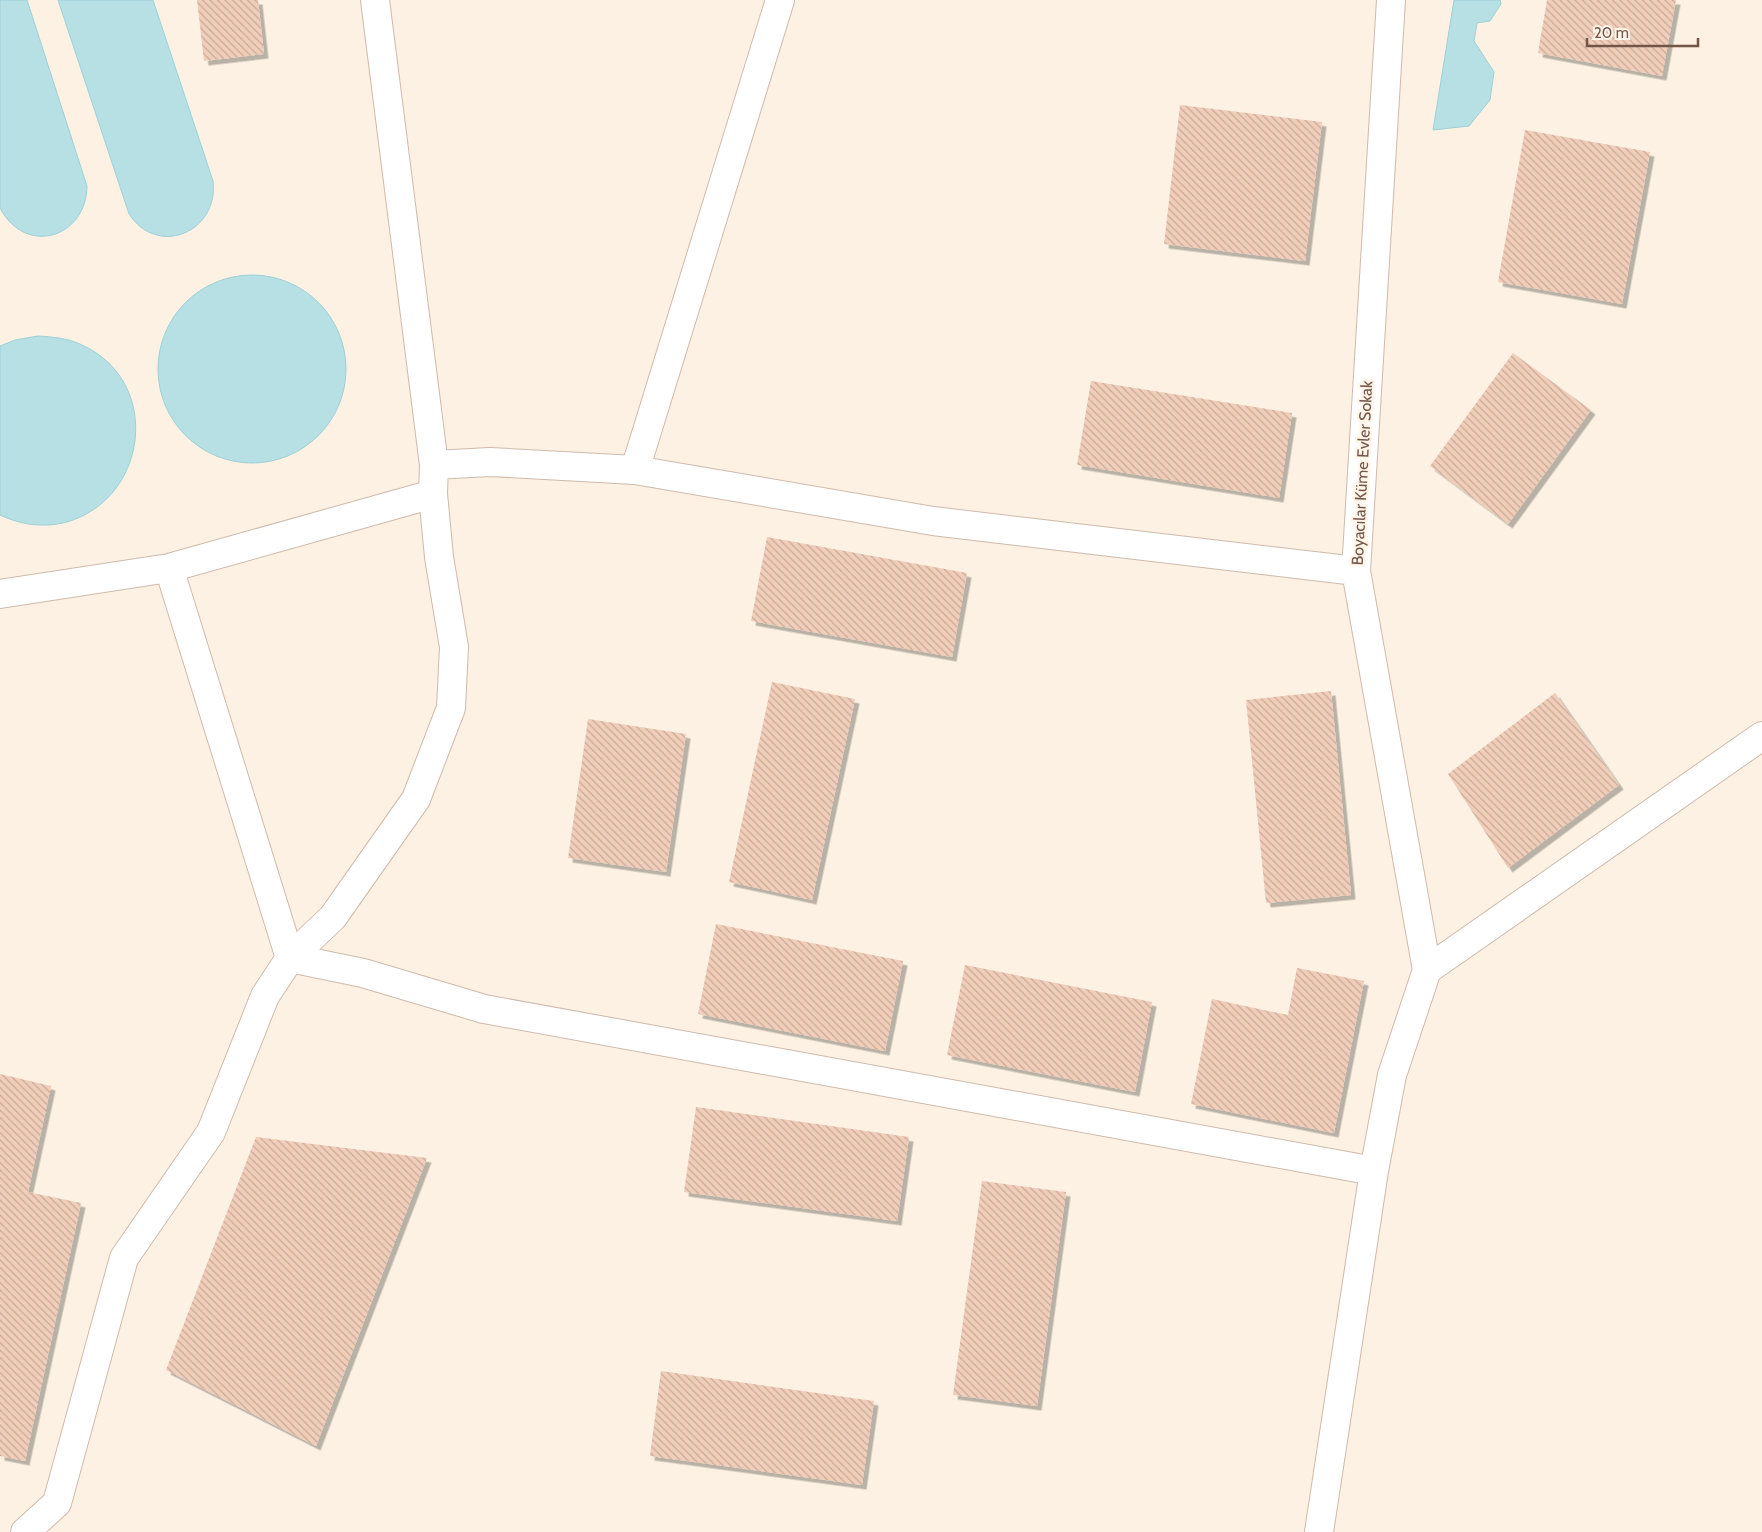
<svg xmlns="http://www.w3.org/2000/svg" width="1762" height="1532" font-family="Cabin,sans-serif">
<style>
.water{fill:#b7e0e5;stroke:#9dd0d7}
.building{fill:url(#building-back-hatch);filter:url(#shadow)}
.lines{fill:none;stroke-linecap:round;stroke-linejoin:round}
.minor-casing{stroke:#cfbaac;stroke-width:30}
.minor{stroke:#fff;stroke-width:28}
.labels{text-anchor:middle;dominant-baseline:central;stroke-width:5;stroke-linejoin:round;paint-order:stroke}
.street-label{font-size:16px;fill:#745649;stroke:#fff5e8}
</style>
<defs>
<pattern id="building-back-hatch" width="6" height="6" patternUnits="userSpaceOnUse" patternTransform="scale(1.25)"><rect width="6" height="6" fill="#f1ceba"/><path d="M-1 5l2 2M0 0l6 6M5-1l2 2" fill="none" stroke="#c8aa99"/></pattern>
<filter id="shadow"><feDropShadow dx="4.5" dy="4.5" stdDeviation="0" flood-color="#0004"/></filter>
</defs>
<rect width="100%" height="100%" fill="#fcf1e2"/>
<path class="water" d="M0,0H27L87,186C86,239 25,256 0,208Z
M58,0H153L213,181C219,232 158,258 129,214Z
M1454,0H1500L1501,4L1490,21L1477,23L1474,41L1494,72L1490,100L1469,126L1433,130Z
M158 369a94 94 0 1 1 188 0a94 94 0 1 1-188 0Z
M38,336C53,337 68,338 82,345C162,381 149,498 67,522C44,528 21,525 0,515V346L15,340Z"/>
<path class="building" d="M197,0H258L264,54L204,61Z
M1547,0H1676L1662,76L1538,53Z
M1180,105L1322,122L1305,261L1164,244Z
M1525,130L1650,152L1622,304L1498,282Z
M1513,353L1591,410L1508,524L1430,466Z
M1091,381L1292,413L1279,498L1077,465Z
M767,537L967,573L952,657L751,621Z
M772,682L855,699L812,900L729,882Z
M1331,691L1351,895L1266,903L1246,700Z
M1555,693L1619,785L1508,868L1448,774Z
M588,719L686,734L666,872L568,858Z
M716,924L903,961L885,1051L698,1014Z
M965,965L1152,1002L1135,1092L947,1055Z
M1297,968L1364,981L1334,1133L1191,1104L1212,999L1288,1015Z
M0,1074L51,1086L28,1192L81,1203L25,1461L0,1456Z
M696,1107L909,1137L897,1221L684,1192Z
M256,1137L427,1158L316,1446L166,1370Z
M982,1181L1066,1192L1037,1406L953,1395Z
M661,1371L874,1401L862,1485L650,1456Z"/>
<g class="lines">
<defs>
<path id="minor" d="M375,0L434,465
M1391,0L1356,571L1427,970
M635,470L780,0
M169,568L290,958L363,973L484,1009L1374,1171
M0,594L169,568L433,494L434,465L490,462L635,470L933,521L1356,571
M25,1532L57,1503L124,1258L211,1132L265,996L290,958L333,917L416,799L451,708L454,647L439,557L433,494
M1319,1532L1374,1171L1392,1075L1427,970L1762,736"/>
</defs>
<use href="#minor" class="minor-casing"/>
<use href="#minor" class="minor"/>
</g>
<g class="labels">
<g class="street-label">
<text transform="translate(1362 473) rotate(-87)">Boyacılar Küme Evler Sokak</text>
</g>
</g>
<path d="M1587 38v8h111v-8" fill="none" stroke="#745649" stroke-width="2.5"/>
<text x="1594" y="38" font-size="15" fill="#745649" stroke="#fff5e8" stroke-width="4" paint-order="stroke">20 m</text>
</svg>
